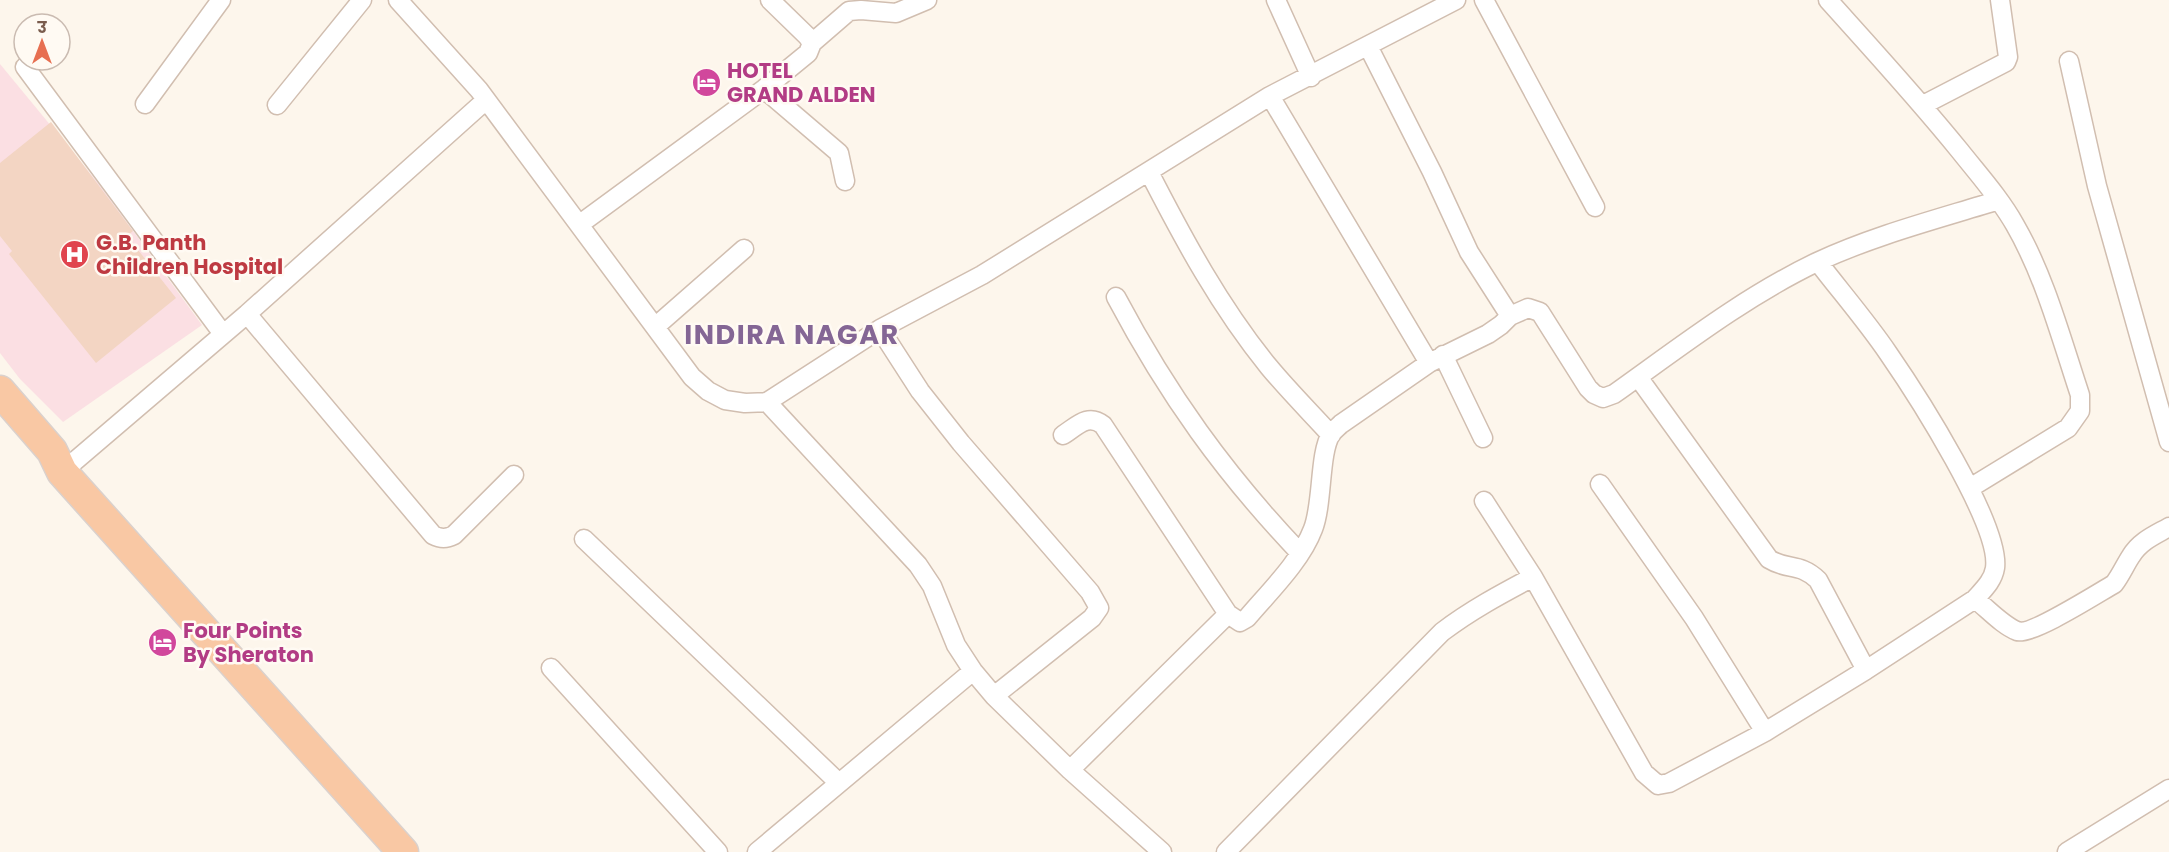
<svg xmlns="http://www.w3.org/2000/svg" width="2169" height="852" font-family="Poppins,'Noto Sans Devanagari',sans-serif">
<style>
.medical{fill:#fbdfe3}
.building{fill:#f3d5c3}
.lines{fill:none;stroke-linecap:round;stroke-linejoin:round}
.minor-casing{stroke:#d1beb0;stroke-width:21}
.trunk-casing{stroke:#dad1cd;stroke-width:33}
.minor{stroke:#fff;stroke-width:18}
.trunk{stroke:#f9c8a4;stroke-width:30}
.labels{text-anchor:middle;dominant-baseline:central;stroke-width:5;stroke-linejoin:round;paint-order:stroke}
.hotel-label{font-size:21px;font-weight:bold;fill:#b23c85;stroke:#fffaf3;text-anchor:start}
.health-label{font-size:21px;font-weight:bold;fill:#be3a42;stroke:#fffaf3;text-anchor:start}
.district-label{font-size:27px;font-weight:bold;letter-spacing:1.5px;fill:#846695;stroke:#fffaf3}
</style>
<rect width="100%" height="100%" fill="#fdf6ec"/>
<path class="medical" d="M0,64L98,183L202,325L63,422L20,379L0,353Z"/>
<path class="building" d="M51,122L133,231L127,236L176,298L96,363L9,254L12,251L0,236V163Z"/>
<g class="lines">
<defs>
<path id="minor" d="M398,0L479,90L692,377L708,391L725,400L745,403L767,402L880,329L982,275L1270,96L1456,0
M1276,0L1311,77
M1484,0L1595,207
M1828,0C1873,50 1918,99 1960,151C1979,175 2000,198 2015,225C2045,277 2061,338 2080,395V411L2068,428L1970,488
M812,43L849,11L861,10L896,13L927,0
M1368,46L1432,172L1469,252L1510,316
M2069,61L2097,186L2169,442
M25,67L223,334
M764,89L839,153L845,181
M1270,96L1429,363
M145,104L221,0
M277,105L362,0
M1923,105L2006,62L2008,57L2000,0
M1149,172C1184,240 1220,307 1269,367C1288,390 1310,412 1331,435
M580,224L764,89L808,53L812,43L807,36L770,0
M1116,297C1168,395 1224,473 1300,553
M247,314L433,535C441,539 446,539 454,535L514,475
M655,327L744,249
M880,329L920,391L961,443L1090,592L1099,608L1092,618L994,696
M1443,355L1483,438
M1638,377L1769,559C1788,571 1799,562 1818,580L1866,670
M767,402L918,565L932,586L956,645L973,671L994,696L1070,770L1162,852
M1063,435C1077,426 1088,413 1103,425L1228,614
M62,472L247,314L486,100
M1600,484L1694,618L1765,732
M1484,501L1533,577L1644,773L1658,785L1669,783L1765,732L1866,670L1975,599C1983,590 1993,581 1995,568C2001,525 1915,392 1888,353C1867,322 1841,292 1818,262
M584,539L839,783
M1975,599C1988,609 2002,625 2017,631C2031,636 2098,593 2114,584C2121,575 2125,565 2131,556C2140,541 2155,535 2169,527
M551,668L718,852
M1070,770L1228,614L1240,622L1247,618C1269,592 1301,561 1313,529C1323,504 1319,453 1331,434C1334,430 1338,427 1341,424L1429,363L1488,334L1501,325L1510,316L1528,308L1540,312L1588,388L1594,394L1603,398L1614,394C1680,347 1744,297 1817,262C1875,235 1938,219 1999,200
M757,852L973,671
M1226,852L1442,632C1471,610 1501,594 1533,577
M2067,852L2169,789"/>
<path id="trunk" d="M0,391L52,451L62,472L403,852"/>
</defs>
<use href="#minor" class="minor-casing"/>
<use href="#trunk" class="trunk-casing"/>
<use href="#minor" class="minor"/>
<use href="#trunk" class="trunk"/>
</g>
<defs>
<symbol id="hotel-disc" viewBox="-11 -11 22 22"><circle r="9.5" fill="#d1479c" stroke="#fffaf3"/><path d="M-6-4.5h1.5V1H6V5H4.5V3h-9V5H-6ZM-4 0a1.8 1.8 0 1 1 3.6 0ZM.5 0V-2.5h3Q6-2.5 6 0Z" fill="#fff"/></symbol>
<symbol id="hospital-disc" viewBox="-11 -11 22 22"><circle r="9.5" fill="#e0444e" stroke="#fffaf3"/><path d="M-5-5h3v3.5h4V-5h3V5h-3V1.5h-4V5h-3Z" fill="#fff"/></symbol>
</defs>
<g fill-rule="evenodd">
<use href="#hotel-disc" x="690" y="66" width="33" height="33"/>
<use href="#hospital-disc" x="58" y="238" width="33" height="33"/>
<use href="#hotel-disc" x="146" y="626" width="33" height="33"/>
</g>
<g class="labels">
<g class="hotel-label">
<text x="727" y="70">HOTEL<tspan x="727" dy="24">GRAND ALDEN</tspan></text>
<text x="183" y="630">Four Points<tspan x="183" dy="24">By Sheraton</tspan></text>
</g>
<g class="health-label">
<text x="96" y="242">G.B. Panth<tspan x="96" dy="24">Children Hospital</tspan></text>
</g>
<g class="district-label">
<text x="792" y="334">INDIRA NAGAR</text>
</g>
</g>
<g transform="translate(42 42)"><circle r="28" fill="#fffaf3" stroke="#cabbb1" stroke-width="1.5"/>
<path d="M0-4.5L10 22L0 15L-10 22Z" fill="#e76f51"/>
<text y="-9" font-size="16" font-weight="bold" text-anchor="middle" fill="#7a5c4d">उ</text>
</g>
</svg>
